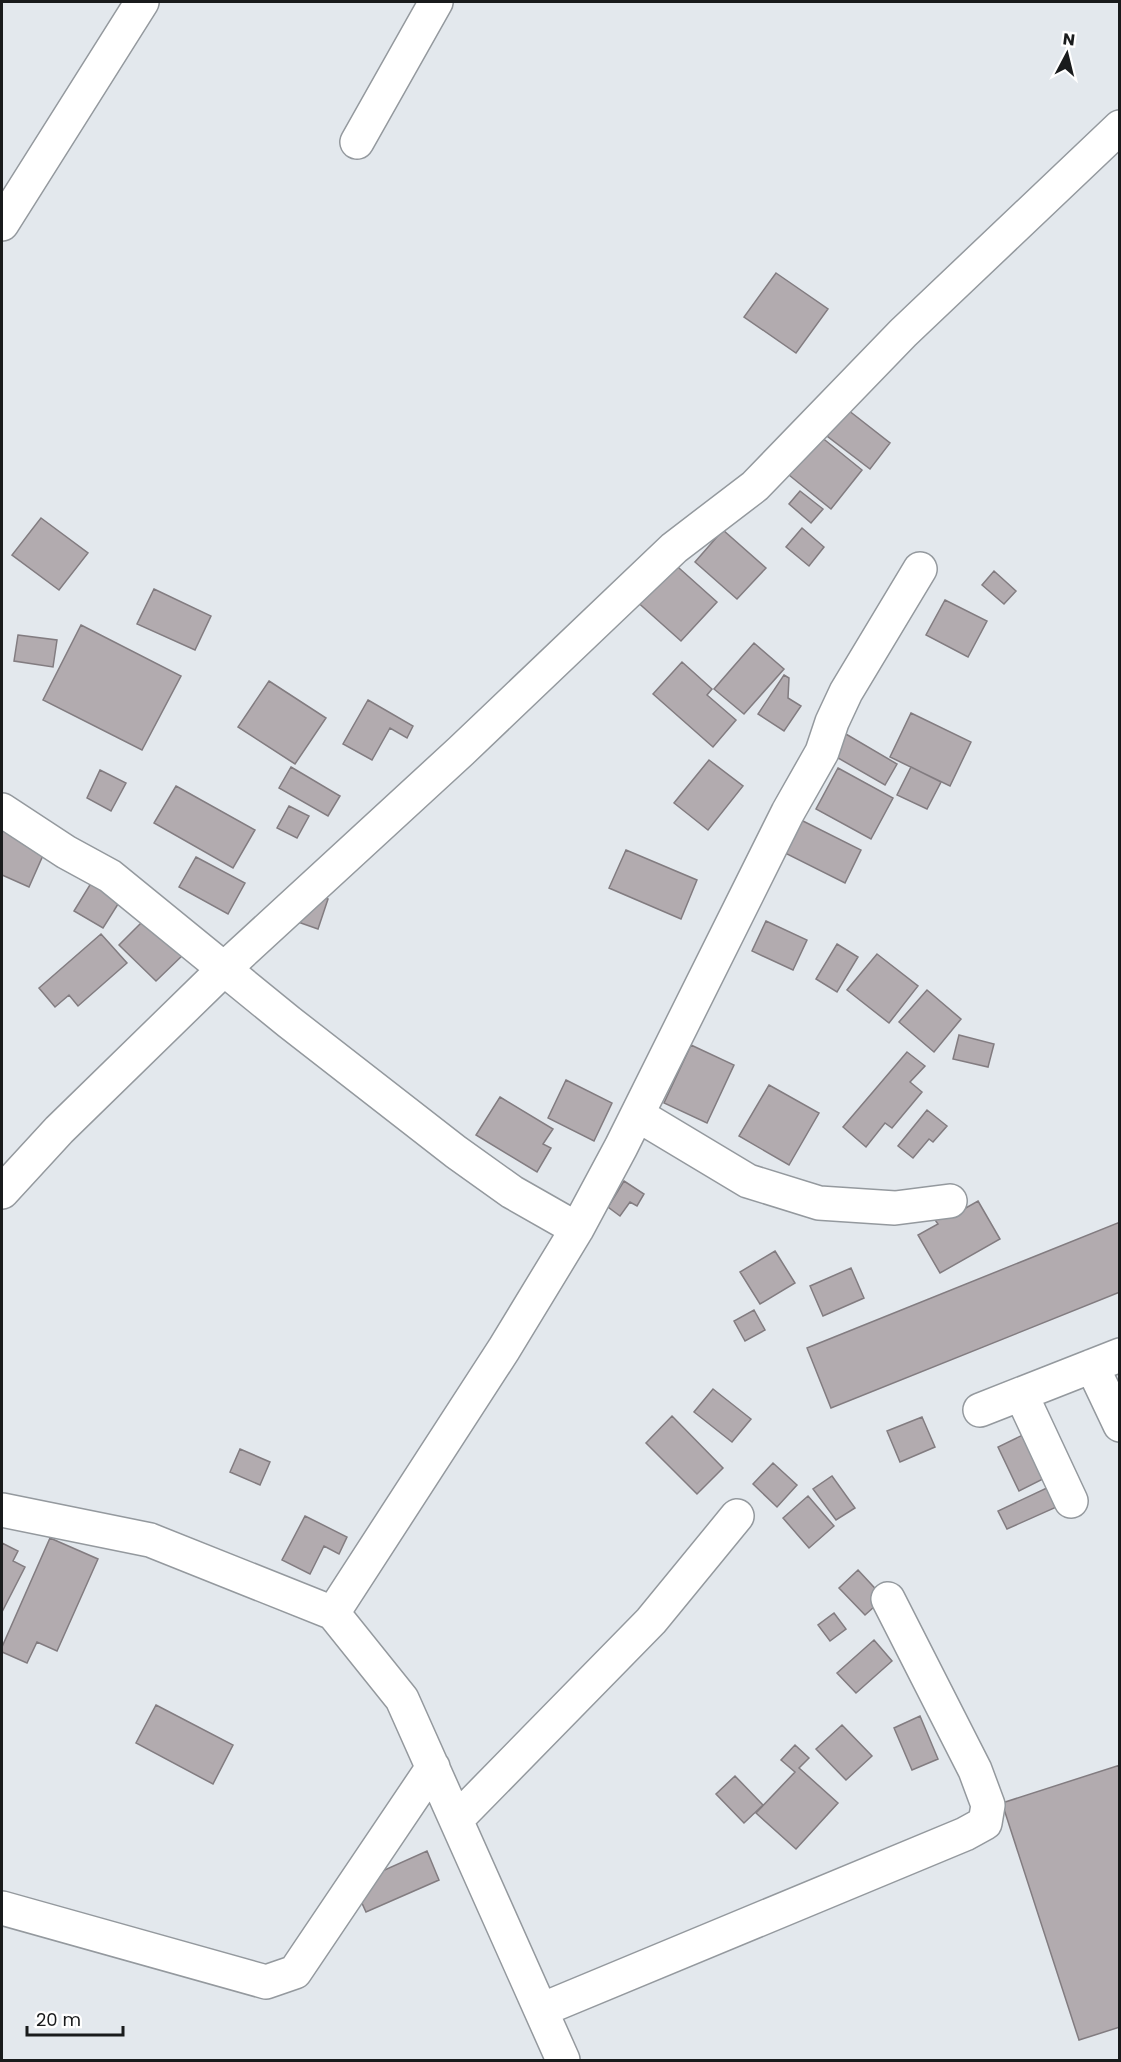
<svg xmlns="http://www.w3.org/2000/svg" width="1121" height="2062" font-family="Poppins,sans-serif">
<style>
.building{fill:#b2abaf;stroke:#827c80;stroke-width:1.5}
.lines{fill:none;stroke-linecap:round;stroke-linejoin:round}
.minor-casing{stroke:#94999e;stroke-width:36}
.minor{stroke:#fff;stroke-width:33}
</style>
<rect width="100%" height="100%" fill="#e3e8ed"/>
<path class="building" d="M776,273L828,309L796,353L744,317Z
M848,410L890,443L870,469L827,436Z
M815,432L862,470L831,509L784,471Z
M800,491L823,509L811,523L789,504Z
M41,518L88,553L59,590L12,555Z
M802,528L824,547L809,566L786,547Z
M723,530L766,568L737,599L695,562Z
M670,560L717,602L681,641L634,599Z
M994,571L1016,591L1004,604L982,585Z
M154,589L211,616L195,650L137,624Z
M945,600L987,621L968,657L926,635Z
M81,625L181,676L142,750L43,700Z
M18,635L57,640L53,667L14,661Z
M754,643L784,669L744,714L714,689Z
M682,662L712,689L707,695L736,720L713,747L653,694Z
M784,675L789,678L788,698L801,706L784,731L758,714Z
M269,681L326,718L295,764L238,727Z
M368,700L413,726L407,738L390,728L372,760L343,744Z
M911,713L971,742L950,786L890,757Z
M839,730L897,764L885,785L826,751Z
M709,760L743,786L708,830L674,803Z
M291,767L340,796L328,816L279,788Z
M911,767L941,782L927,809L897,795Z
M838,768L893,798L871,839L816,809Z
M100,770L126,783L111,811L87,798Z
M176,786L255,830L233,868L154,823Z
M289,806L309,816L297,838L277,828Z
M791,815L861,850L845,883L775,848Z
M2,823L48,844L29,887L2,875Z
M626,850L697,880L681,919L609,888Z
M196,857L245,883L228,914L179,887Z
M96,875L125,893L103,928L74,911Z
M308,893L328,899L318,929L298,922Z
M149,915L186,952L156,981L119,945Z
M766,921L807,940L793,970L752,951Z
M101,934L127,963L78,1006L69,995L55,1007L39,988Z
M837,944L858,957L837,992L816,979Z
M877,954L918,986L889,1023L847,990Z
M927,990L961,1019L934,1052L899,1022Z
M959,1035L994,1044L988,1067L953,1059Z
M691,1045L734,1065L707,1123L664,1103Z
M907,1052L925,1066L910,1082L922,1092L892,1128L885,1123L866,1147L843,1127Z
M566,1080L612,1103L594,1141L548,1118Z
M769,1085L819,1113L789,1165L739,1136Z
M500,1097L553,1129L543,1144L551,1148L537,1172L476,1135Z
M927,1110L947,1126L933,1142L929,1139L913,1158L898,1146Z
M624,1181L644,1194L637,1206L630,1202L620,1216L608,1207Z
M978,1201L1000,1239L940,1273L918,1235L938,1224L933,1217L957,1213Z
M1120,1222V1292L831,1408L807,1348Z
M775,1251L795,1283L760,1304L740,1272Z
M851,1268L864,1298L823,1316L810,1286Z
M754,1310L765,1330L745,1341L734,1321Z
M713,1389L751,1419L732,1442L694,1412Z
M672,1416L723,1468L697,1494L646,1443Z
M922,1417L935,1447L900,1462L887,1431Z
M1031,1431L1051,1475L1019,1491L998,1447Z
M240,1449L270,1462L260,1485L230,1472Z
M773,1463L797,1485L777,1507L753,1484Z
M832,1476L855,1508L836,1520L813,1489Z
M1051,1486L1061,1505L1007,1529L998,1511Z
M808,1496L834,1526L809,1548L783,1518Z
M305,1516L347,1537L339,1554L324,1546L310,1574L282,1560Z
M50,1538L98,1559L57,1651L37,1642L27,1663L2,1652V1647Z
M2,1543L18,1551L13,1561L25,1567L2,1612Z
M858,1570L884,1598L865,1615L839,1588Z
M834,1613L846,1629L830,1641L818,1625Z
M874,1640L892,1661L856,1693L837,1673Z
M156,1705L233,1745L213,1784L136,1743Z
M920,1716L938,1759L912,1770L894,1728Z
M842,1725L872,1756L846,1780L816,1749Z
M795,1745L809,1758L799,1768L838,1803L796,1849L756,1813L795,1772L781,1760Z
M1120,1765V2027L1079,2040L1002,1803Z
M735,1776L763,1805L744,1823L716,1794Z
M427,1851L439,1880L366,1912L361,1901L380,1872Z"/>
<g class="lines">
<defs>
<path id="minor" d="M357,142L436,2
M2,224L142,2
M2,810L66,852L110,876L289,1022L456,1152L512,1192L577,1229
M638,1115L748,1181L819,1203L895,1208L950,1201
M2,1192L59,1130L224,969L461,751L674,548L755,486L903,333L1120,127
M1092,1366L1120,1425
M1021,1394L1071,1501
M980,1410L1120,1355
M2,1510L150,1540L333,1613L402,1699L563,2060
M333,1613L504,1349L577,1229L621,1147L788,812L822,752L832,722L846,692L920,569
M456,1820L651,1621L737,1516
M2,1908L266,1982L295,1972L433,1767
M541,2010L965,1834L985,1823L988,1805L975,1770L888,1599"/>
</defs>
<use href="#minor" class="minor-casing"/>
<use href="#minor" class="minor"/>
</g>
<rect width="1121" height="2062" fill="none" stroke="#191b1c" stroke-width="6"/>
<g transform="translate(1067 54) rotate(7)" stroke="#ffffff" stroke-width="4.5" paint-order="stroke">
<path d="M0-4.5L10 22L0 15L-10 22Z" fill="#191b1c"/>
<text y="-9" font-size="16" font-weight="bold" text-anchor="middle" fill="#191b1c">N</text>
</g>
<path d="M27 2026v9h96v-9" fill="none" stroke="#191b1c" stroke-width="3"/>
<text x="36" y="2026" font-size="18" fill="#191b1c" stroke="#ffffff" stroke-width="4.5" paint-order="stroke">20 m</text>
</svg>
